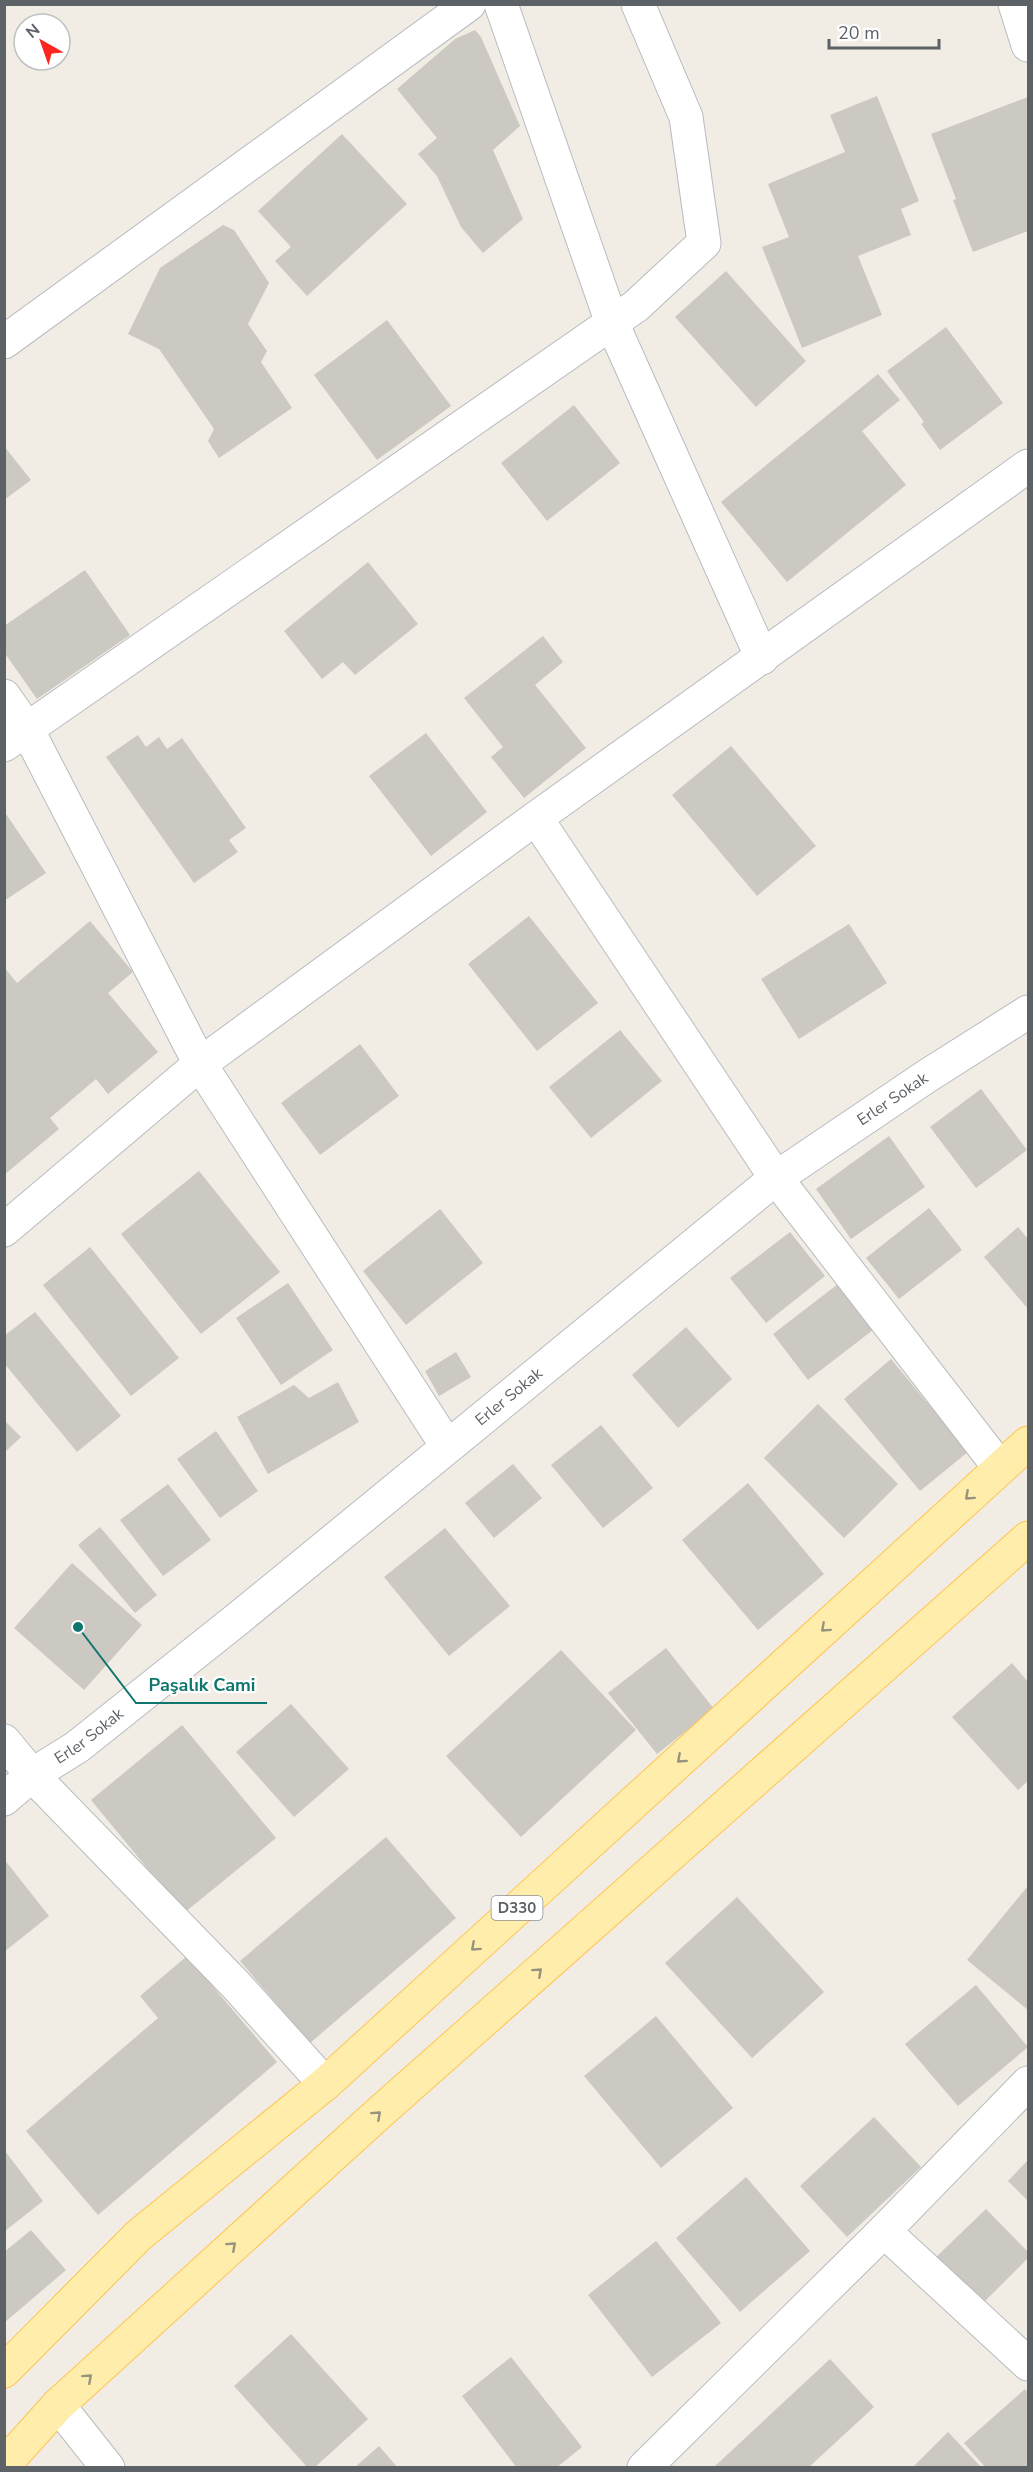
<svg xmlns="http://www.w3.org/2000/svg" width="1033" height="2472" font-family="'Nunito Sans',sans-serif">
<style>
.building{fill:#ccc8c2}
.lines{fill:none;stroke-linecap:round;stroke-linejoin:round}
.street-casing{stroke:#b8bbc0;stroke-width:35}
.secondary-casing{stroke:#b6bbc0;stroke-width:35}
.primary-casing{stroke:#ffc450;stroke-width:35}
.street{stroke:#fff;stroke-width:33}
.secondary{stroke:#fff;stroke-width:33}
.primary{stroke:#ffedac;stroke-width:33}
.oneway{stroke:#96937f}
.labels{text-anchor:middle;dominant-baseline:central;stroke-width:4.5;stroke-linejoin:round;paint-order:stroke}
.shield{fill:#fff;stroke:#8e9195;stroke-width:1.5}
.shield-label{font-size:15px;font-weight:bold;fill:#5d6267}
.street-label{font-size:16px;fill:#5d6267;stroke:#fff}
.leader{fill:none;stroke:#0f766e;stroke-width:2}
.callout-dot{fill:#0f766e;stroke:#fff;stroke-width:2}
.callout-label{font-size:18px;text-anchor:middle;font-weight:bold;fill:#0f766e;stroke:#fff;stroke-width:4.5;stroke-linejoin:round;paint-order:stroke}
</style>
<rect width="100%" height="100%" fill="#f1ede5"/>
<path class="building" d="M475,30L481,37L520,126L493,150L523,219L483,253L461,227L437,176L418,154L437,138L397,89L455,39Z
M877,96L919,201L901,209L911,235L858,256L882,315L802,348L762,247L789,237L768,184L845,152L830,115Z
M1028,97V231L973,252L953,200L956,199L931,134Z
M342,134L407,204L307,296L275,261L291,247L258,211Z
M223,225L234,230L269,283L248,324L267,351L261,362L292,408L219,458L208,441L214,429L159,349L128,334L160,268Z
M726,271L806,361L756,407L675,317Z
M387,320L451,406L377,460L314,375Z
M946,327L1003,403L940,450L921,424L924,422L887,371Z
M878,374L900,400L862,431L906,485L787,582L721,502Z
M574,405L620,463L547,521L501,463Z
M4,446L31,480L4,500Z
M368,562L418,624L355,675L343,662L322,679L284,631Z
M85,570L130,635L37,699L4,652V626Z
M543,636L563,662L535,685L586,748L524,798L491,757L503,747L464,698Z
M426,733L487,812L431,856L369,776Z
M138,735L146,747L159,737L167,749L182,738L246,828L229,840L238,852L194,883L106,757Z
M731,746L816,846L757,896L672,795Z
M4,811L46,873L4,901Z
M529,916L598,1003L537,1051L468,964Z
M90,921L133,972L108,993L158,1052L108,1094L96,1079L50,1118L59,1129L4,1175V967L17,983Z
M849,924L887,983L799,1039L761,979Z
M620,1030L662,1081L591,1138L549,1087Z
M360,1044L399,1096L320,1155L281,1103Z
M981,1089L1027,1150L976,1188L930,1127Z
M889,1136L925,1187L851,1239L816,1189Z
M199,1171L280,1272L201,1334L121,1234Z
M929,1208L962,1250L899,1299L866,1258Z
M440,1209L483,1263L406,1325L363,1271Z
M1018,1227L1028,1239V1309L984,1257Z
M790,1232L825,1276L766,1323L730,1278Z
M90,1247L179,1358L131,1396L43,1285Z
M288,1283L333,1350L281,1385L236,1318Z
M838,1284L873,1330L808,1380L773,1334Z
M35,1312L121,1416L77,1452L4,1363V1336Z
M686,1327L732,1379L678,1428L632,1375Z
M456,1352L471,1377L439,1396L425,1371Z
M891,1359L968,1452L920,1491L844,1399Z
M338,1382L359,1422L268,1474L237,1417L294,1385L309,1398Z
M818,1404L898,1484L844,1538L764,1458Z
M4,1420L21,1437L4,1453Z
M601,1425L653,1488L603,1528L551,1465Z
M216,1431L258,1491L220,1518L177,1459Z
M513,1464L542,1498L494,1538L465,1503Z
M748,1483L824,1574L758,1630L682,1540Z
M168,1484L211,1540L163,1576L120,1520Z
M100,1527L157,1595L135,1613L78,1545Z
M445,1528L510,1606L449,1656L384,1577Z
M72,1563L142,1625L84,1690L14,1628Z
M666,1648L714,1709L657,1754L608,1693Z
M561,1650L636,1730L521,1837L446,1756Z
M1012,1663L1028,1682V1781L1018,1790L952,1717Z
M291,1704L349,1769L294,1817L236,1752Z
M182,1725L276,1838L184,1913L91,1800Z
M386,1837L456,1918L310,2043L240,1961Z
M4,1859L49,1916L4,1952Z
M1027,1887L1028,1888V2010L967,1960Z
M737,1897L824,1992L752,2058L665,1963Z
M187,1956L277,2062L98,2215L26,2131L158,2018L140,1996Z
M976,1985L1028,2047L958,2106L905,2044Z
M656,2016L733,2108L661,2168L584,2076Z
M874,2117L921,2167L847,2237L800,2186Z
M5,2151L43,2201L5,2231Z
M1028,2160V2201L1008,2181Z
M746,2177L810,2251L740,2312L676,2238Z
M986,2209L1028,2252V2258L980,2306L934,2259Z
M31,2230L66,2270L4,2323V2252Z
M656,2241L721,2323L652,2377L588,2295Z
M291,2334L368,2419L314,2468H308L234,2386Z
M511,2357L582,2447L556,2468H517L462,2396Z
M830,2359L874,2407L808,2468H713Z
M1025,2389L1028,2393V2468H986L964,2443Z
M948,2432L982,2468H912Z
M379,2446L398,2468H354Z"/>
<g class="lines">
<defs>
<g id="street">
<path d="M501,4L612,323L762,658"/>
<path d="M4,342L469,4"/>
<path d="M4,696L27,729L200,1064L447,1446"/>
<path d="M4,745L636,306L704,243L686,117L638,4"/>
<path d="M536,818L776,1178L1000,1468"/>
<path d="M4,1230L200,1064L536,818L1028,466"/>
<path d="M4,1741L32,1775L236,1985L325,2084"/>
<path id="s1" d="M4,1799L32,1775L77,1747L240,1617L776,1178L927,1076L1028,1012"/>
<path d="M884,2231L1028,2364"/>
<path d="M58,2405L108,2468"/>
<path d="M644,2468L884,2231L1028,2083"/>
</g>
<path id="secondary" d="M1015,4L1028,45"/>
<path id="primary" d="M4,2371L139,2235L325,2084L1028,1443
M4,2465L58,2405L378,2114L1028,1538"/>
</defs>
<use href="#street" class="street-casing"/>
<use href="#secondary" class="secondary-casing"/>
<use href="#primary" class="primary-casing"/>
<use href="#street" class="street"/>
<use href="#secondary" class="secondary"/>
<use href="#primary" class="primary"/>
</g>
<defs><path id="oneway-chevron" d="M-2-3.5L2.5 0L-2 3.5" fill="none" stroke-width="1.6" stroke-linecap="round" stroke-linejoin="round" transform="scale(1.5)"/></defs>
<g class="oneway">
<use href="#oneway-chevron" transform="translate(969 1496) rotate(138)"/>
<use href="#oneway-chevron" transform="translate(825 1628) rotate(138)"/>
<use href="#oneway-chevron" transform="translate(681 1759) rotate(138)"/>
<use href="#oneway-chevron" transform="translate(475 1947) rotate(138)"/>
<use href="#oneway-chevron" transform="translate(538 1972) rotate(-42)"/>
<use href="#oneway-chevron" transform="translate(377 2115) rotate(-42)"/>
<use href="#oneway-chevron" transform="translate(232 2246) rotate(-42)"/>
<use href="#oneway-chevron" transform="translate(88 2378) rotate(-42)"/>
</g>
<g class="labels">
<rect class="shield" x="491.5" y="1896" width="51" height="24" rx="4.5"/>
<g class="shield-label">
<text x="517" y="1908">D330</text>
</g>
<g class="street-label">
<text stroke="none"><textPath href="#s1" startOffset="1132">Erler Sokak</textPath></text>
<text stroke="none"><textPath href="#s1" startOffset="646">Erler Sokak</textPath></text>
<text stroke="none"><textPath href="#s1" startOffset="106">Erler Sokak</textPath></text>
</g>
</g>
<path class="leader" d="M78 1627L136 1703H267"/>
<circle class="callout-dot" cx="78" cy="1627" r="6"/>
<g class="callout-label">
<text x="202" y="1691">Paşalık Cami</text>
</g>
<rect width="1033" height="2472" fill="none" stroke="#5d6267" stroke-width="12"/>
<g transform="translate(42 42) rotate(320)"><circle r="28" fill="#ffffff" stroke="#bec0c2" stroke-width="1.5"/>
<path d="M0-4.5L10 22L0 15L-10 22Z" fill="#fc2520"/>
<text y="-9" font-size="16" font-weight="bold" text-anchor="middle" fill="#5d6267">N</text>
</g>
<path d="M829 39v9h110v-9" fill="none" stroke="#5d6267" stroke-width="3"/>
<text x="838" y="39" font-size="18" fill="#5d6267" stroke="#ffffff" stroke-width="4.5" paint-order="stroke">20 m</text>
</svg>
